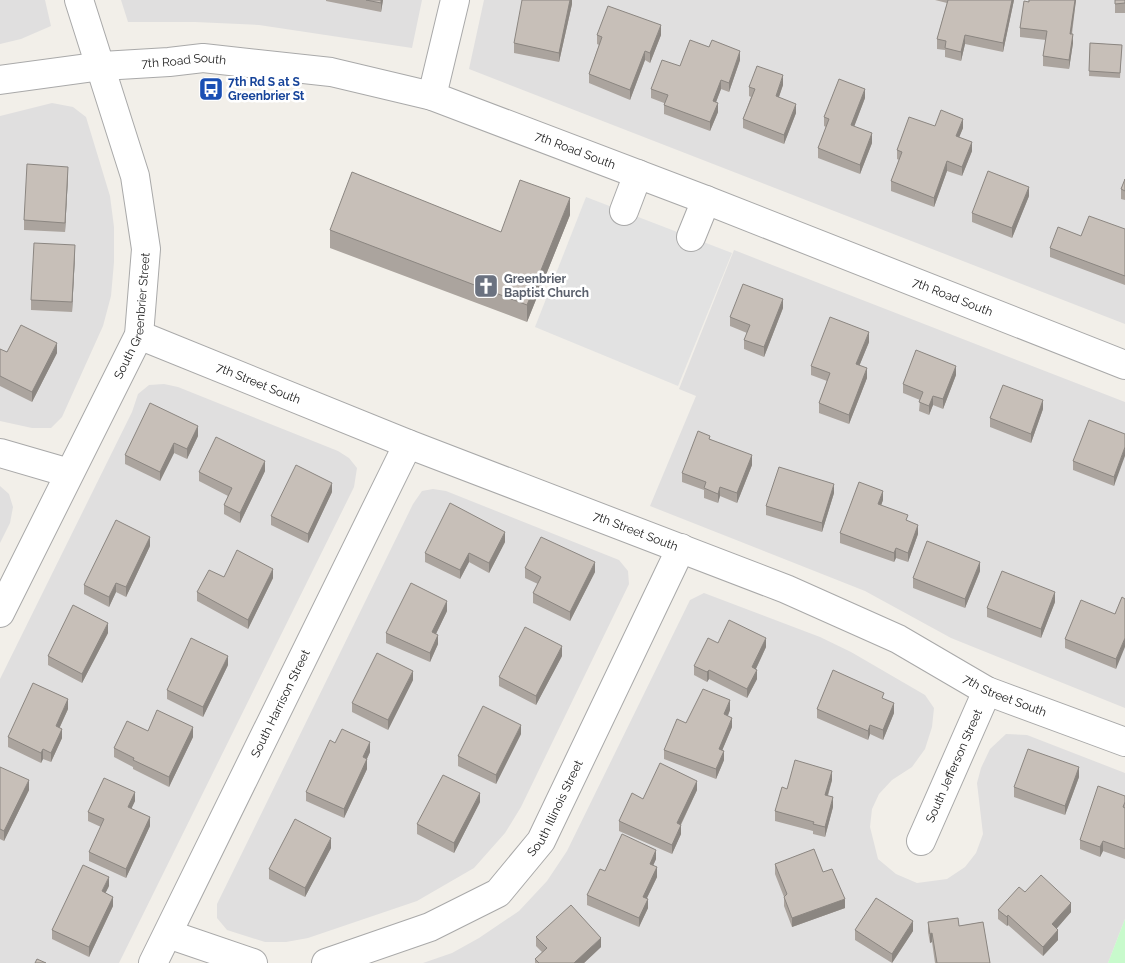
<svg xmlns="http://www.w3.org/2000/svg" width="1125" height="963" font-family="Raleway,sans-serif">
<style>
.residential{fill:#e0dfdf}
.park{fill:#c8facc}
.parking{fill:#e2e2e2}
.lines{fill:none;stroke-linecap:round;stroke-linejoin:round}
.minor-casing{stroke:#a9a9a9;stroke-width:30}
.minor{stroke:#fff;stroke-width:28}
.wall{fill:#aba49e}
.shaded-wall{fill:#8b8681}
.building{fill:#c7bfb8;stroke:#8b8681}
.labels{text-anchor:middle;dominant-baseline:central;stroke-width:5;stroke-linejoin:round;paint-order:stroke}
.street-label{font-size:12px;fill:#222;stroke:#fff}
.transit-label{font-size:12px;font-weight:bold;fill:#164399;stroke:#fff;text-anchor:start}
.worship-label{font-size:12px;font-weight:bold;fill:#5b616d;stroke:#fff;text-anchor:start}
</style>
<rect width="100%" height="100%" fill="#f2efe9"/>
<path class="residential" d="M0,0H45L51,26L21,39L0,44Z
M121,0H422L412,48L259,25L195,22H128Z
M484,0H1125V324L469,69Z
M52,103L73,107L86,117L110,196L114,227V262L111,296L103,326L62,417L51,428H32L0,421V116Z
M734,250L1125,402V708L951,638L865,591L650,506L696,396L679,389Z
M164,384L178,387L338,451L349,458L357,468L354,487L119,963H0V679L132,412L138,394L149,385Z
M0,486L9,494L13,507L10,523L0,543Z
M433,489L446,491L619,560L628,571L629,584L521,807L505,833L474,868L417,901L308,938L286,942H265L227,930L217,918V904L413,504L422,491Z
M704,593L820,637L851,652L925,695L934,708L932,727L925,749L912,767L892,780L879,794L872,809L870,827L878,859L896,874L917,883L947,879L965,867L976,853L983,834L977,783L981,768L990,749L1006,734L1027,735L1125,773V919L1108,963H423L452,953L479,938L519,911L547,881L567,851L690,600Z"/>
<path class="park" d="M1125,919V963H1108Z"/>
<path class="parking" d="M586,197L732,253L678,386L535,327Z"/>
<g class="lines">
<defs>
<g id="minor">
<path id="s1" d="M0,80L102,66L169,62L203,58L331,72L432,96L706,200L1125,365"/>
<path d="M432,96L455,0"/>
<path d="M624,211L638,174"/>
<path d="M691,237L706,200"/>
<path id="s2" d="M139,335L408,444L786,589L898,639L987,691L1125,742"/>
<path d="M0,453L69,473"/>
<path id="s3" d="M0,613L139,335L146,249L135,176L79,0"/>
<path id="s4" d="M921,841L987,691"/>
<path d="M168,934L253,963"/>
<path id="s5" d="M153,963L408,444"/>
<path id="s6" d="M326,963L430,927L498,893L541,841L681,548"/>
</g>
</defs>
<use href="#minor" class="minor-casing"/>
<use href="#minor" class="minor"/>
</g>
<path class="wall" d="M326,0H383L381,12L326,1Z
M572,0V4L559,62L514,53V43Z
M935,0H1014L1003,52L965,44L961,61L945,57V50L937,49V39L947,3Z
M1029,0H1076L1072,34L1073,43L1069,69L1043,66V56L1046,40L1020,37V28Z
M1115,0H1125V13H1115Z
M597,35H661L650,63L645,60L630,100L589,83V74L599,45L597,44Z
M1090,43L1122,45L1120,78L1089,76Z
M740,60L729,92L721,89L716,102L718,112L710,131L664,114V103L651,98V89L680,66Z
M783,85L779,97L796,113L784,144L743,128V119L751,97L749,96V87Z
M865,98L854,126L872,143L860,174L818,158V148L826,127L824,126V117Z
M935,126L963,128L959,137L972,151L962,176L947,171L934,207L891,191V181L899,160L897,159V150Z
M68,176L65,232L24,230V220Z
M1125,179V200L1121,199V189Z
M1029,196L1012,238L972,222V213Z
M570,215L527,322L330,248V230L501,232Z
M1125,229V285L1050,257V248L1081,236Z
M75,255L72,312L31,310V300Z
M783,308L764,357L744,349V340L747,333L730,326V317Z
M869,342L859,366L867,378L849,424L819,413V403L827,381L811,375V366Z
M0,349L7,352L57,353L32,402L0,386Z
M956,375L943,409L933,405L929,415L919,411L920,400L903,393V384Z
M1043,409L1031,443L990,427V418Z
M1125,434L1114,486L1073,470V461Z
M198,436L187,459L174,453L160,481L125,464V455Z
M710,439L752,465L737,503L720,496L718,503L704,498V490L682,482V473Z
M265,471L240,523L224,514V505L228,496L199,481V472Z
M332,492L308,543L271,525V516Z
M834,493L822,532L766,515V506Z
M883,500L881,505L908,521L918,534L908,562L896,558L894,562L840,543V533Z
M505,542L489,573L469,562L460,579L425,562V553Z
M150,546L126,597L116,592L109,607L84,594V585Z
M525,568L595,572L570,621L533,603V593L538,584L525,578Z
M980,571L965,608L913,588V578Z
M224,577L273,578L248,629L197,601V592Z
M1122,597L1116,669L1065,648V639L1115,614Z
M1055,602L1041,638L987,617V608Z
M447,611L436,634L438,644L430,662L386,643V633Z
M108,633L82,683L48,665V656Z
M718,643L766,647L756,669L757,679L747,698L709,679L707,682L694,675V666Z
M562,656L536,705L499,686V677Z
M228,665L203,717L167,699V690Z
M413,680L388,730L352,712V703Z
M884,699L894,713L883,740L870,734L868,740L817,718V709Z
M68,709L60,727L62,738L51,762L43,759L41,763L8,747V737Z
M730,710L728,716L732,727L722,750L724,760L716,779L664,759V750L686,723Z
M148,731L193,737L169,787L133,769V767L114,757V748Z
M521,734L496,784L458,766V756Z
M335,743L370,752L367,759V769L344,818L306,801V792Z
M0,767L29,790L4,841L0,839Z
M1079,777L1065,815L1014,797V787Z
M832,780L828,796L833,807L825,837L813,834V831L775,821V811L787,789Z
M697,790L681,825V834L672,854L619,831V821L643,799Z
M1125,796V859L1103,851L1100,857L1080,849V840Z
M135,801L131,808L150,826L126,878L89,861V852L101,827L88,821V812Z
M480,802L454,853L417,834V824Z
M331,848L305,897L269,879V869Z
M656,859L653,865L657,877L647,898L648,908L639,927L587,905V895L605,871Z
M775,864L823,872L845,908L792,927L784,906V897L775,874Z
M109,886L105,893L113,906L89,957L52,939V930Z
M1025,892L1071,912L1056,929L1058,940L1043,956L1008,925L1007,926L998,919V910Z
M928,922L959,926L983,922L990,963H935L932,942L930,943L928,932Z
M855,930L913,931L892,963L855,940Z
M536,937L601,947L584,963H535V959L542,952L536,946Z"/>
<path class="shaded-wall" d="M381,0H383L381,12Z
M570,0H572V4L559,62V53Z
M1012,0H1014L1003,52V43Z
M1075,0H1076L1070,43V34Z
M661,25V35L650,63V53Z
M1073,34V43L1069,69V60Z
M965,35V44L961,61V52Z
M645,51V60L630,100V90Z
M740,51V60L729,92V83Z
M783,75V85L776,105V96Z
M721,80V89L713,110V101Z
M865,89V98L851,135V125Z
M718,103V112L710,131V122Z
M796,104V113L784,144V135Z
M963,119V128L956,145V136Z
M872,133V143L860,174V165Z
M972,142V151L962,176V167Z
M947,161V171L934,207V198Z
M68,167V176L65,232V223Z
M1029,187V196L1012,238V228Z
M570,198V215L527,322V305Z
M75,245V255L72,312V302Z
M783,299V308L764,357V347Z
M869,332V342L856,374V364Z
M57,343V353L32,402V392Z
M956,366V375L943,409V399Z
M867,368V378L849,424V415Z
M933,396V405L929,415V406Z
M1043,400V409L1031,443V434Z
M198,426V436L187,459V449Z
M174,443V453L160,481V472Z
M1125,447V456L1114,486V477Z
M752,455V465L737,503V493Z
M265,461V471L240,523V513Z
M332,483V492L308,543V534Z
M834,484V493L822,532V523Z
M720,487V496L718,503V494Z
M883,491V500L878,514V504Z
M918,525V534L908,562V553Z
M505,532V542L489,573V563Z
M150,537V546L126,597V587Z
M896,548V558L894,562V553Z
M469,553V562L460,579V570Z
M595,562V572L570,621V612Z
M980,562V571L965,608V599Z
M273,569V578L248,629V620Z
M116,583V592L109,607V597Z
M1055,592V602L1041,638V629Z
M447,601V611L432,642V632Z
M108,623V633L82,683V674Z
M438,635V644L430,662V653Z
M766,638V647L752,677V667Z
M1125,638V647L1116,669V659Z
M562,646V656L536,705V696Z
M228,656V665L203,717V707Z
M709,670V679L707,682V672Z
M757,670V679L747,698V689Z
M413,671V680L388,730V720Z
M68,699V709L56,735V726Z
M730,700V710L724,724V714Z
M894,703V713L883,740V730Z
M732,718V727L719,758V749Z
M521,725V734L496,784V775Z
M870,725V734L868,740V731Z
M193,727V737L169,787V777Z
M62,729V738L51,762V753Z
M370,742V752L363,767V757Z
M43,749V759L41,763V753Z
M724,751V760L716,779V769Z
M367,759V769L344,818V809Z
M1079,767V777L1065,815V806Z
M832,771V780L825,804V795Z
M29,780V790L4,841V831Z
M697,781V790L677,832V823Z
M135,792V801L128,816V807Z
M480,793V802L454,853V843Z
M833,797V807L825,837V827Z
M150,817V826L126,878V869Z
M681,825V834L672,854V845Z
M331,838V848L305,897V888Z
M1103,841V851L1100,857V847Z
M656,850V859L650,873V864Z
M657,867V877L643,906V897Z
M109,877V886L102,900V891Z
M113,897V906L89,957V947Z
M648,899V908L639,927V918Z
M845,899V908L792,927V918Z
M1071,903V912L1052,934V924Z
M1008,915V925L1007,926V917Z
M913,921V931L892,963V954Z
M1058,930V940L1043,956V947Z
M932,933V942L930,943V934Z
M601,938V947L584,963H574Z"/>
<path class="building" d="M366,0H381V3Z
M522,0H570L559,53L514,43Z
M948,0H1012L1003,43L965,35L961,52L945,48L946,41L937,39Z
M1029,0H1075L1070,34H1073L1069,60L1043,56L1047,31L1020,28L1024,1L1029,2Z
M1115,0H1125V3L1115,4Z
M608,6L661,25L650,53L645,51L630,90L589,74L602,37L597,35Z
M690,40L709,47L712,40L740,51L729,83L721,80L713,101L718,103L710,122L664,105L668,95L651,89L662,60L680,66Z
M1090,43L1122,45L1120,73L1089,71Z
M757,66L783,75L776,96L796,104L784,135L743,119L755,89L749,87Z
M839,79L865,89L851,125L872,133L860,165L818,148L829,119L824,117Z
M941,110L963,119L956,136L972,142L962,167L947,161L934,198L891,181L902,152L897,150L909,117L935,126Z
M27,164L68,167L65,223L24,220Z
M988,171L1029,187L1012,228L972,213Z
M352,172L501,232L520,180L570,198L527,305L330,230Z
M1125,179V191L1121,189Z
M1089,216L1125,229V276L1050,248L1058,227L1081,236Z
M34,243L75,245L72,302L31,300Z
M743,284L783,299L764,347L744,340L750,325L730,317Z
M830,317L869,332L856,364L867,368L849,415L819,403L830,373L811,366Z
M21,325L57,343L32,392L0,376V349L7,352Z
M916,350L956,366L943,399L933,396L929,406L919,402L923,392L903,384Z
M1003,385L1043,400L1031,434L990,418Z
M150,403L198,426L187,449L174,443L160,472L125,455Z
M1089,420L1125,434V447L1114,477L1073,461Z
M698,431L710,436L709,439L752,455L737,493L720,487L718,494L704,488L706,482L682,473Z
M216,437L265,461L240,513L224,505L232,488L199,472Z
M296,465L332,483L308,534L271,516Z
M779,467L834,484L822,523L766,506Z
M859,482L883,491L878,504L908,515L906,520L918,525L908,553L896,548L894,553L840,533Z
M450,503L505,532L489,563L469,553L460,570L425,553Z
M116,520L150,537L126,587L116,583L109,597L84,585Z
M541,537L595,562L570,612L533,593L541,577L525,568Z
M927,541L980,562L965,599L913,578Z
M237,550L273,569L248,620L197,592L209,570L224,577Z
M1002,571L1055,592L1041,629L987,608Z
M411,583L447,601L432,632L438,635L430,653L386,633Z
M1122,597L1125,599V638L1116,659L1065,639L1081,600L1115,614Z
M73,605L108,623L82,674L48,656Z
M729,620L766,638L752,667L757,670L747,689L709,670L707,672L694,666L708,638L718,643Z
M525,627L562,646L536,696L499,677Z
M191,638L228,656L203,707L167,690Z
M377,653L413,671L388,720L352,703Z
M833,670L884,693L882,698L894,703L883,730L870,725L868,731L817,709Z
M33,683L68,699L56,726L62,729L51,753L43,749L41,753L8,737Z
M703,689L730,700L724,714L732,718L719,749L724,751L716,769L664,750L677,719L686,723Z
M483,706L521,725L496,775L458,756Z
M157,710L193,727L169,777L133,760L134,758L114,748L127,721L148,731Z
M342,729L370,742L363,757L367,759L344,809L306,792L330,740L335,743Z
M1028,749L1079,767L1065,806L1014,787Z
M795,760L832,771L825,795L833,797L825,827L813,824L814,822L775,811L782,787L787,789Z
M660,763L697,781L677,823L681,825L672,845L619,821L632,793L643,799Z
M0,767L29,780L4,831L0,829Z
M443,775L480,793L454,843L417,824Z
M104,778L135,792L128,807L150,817L126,869L89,852L104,819L88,812Z
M1098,786L1125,796V802L1123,807L1125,808V849L1103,841L1100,847L1080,840Z
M295,819L331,838L305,888L269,869Z
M622,834L656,850L650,864L657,867L643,897L648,899L639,918L587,895L600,869L605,871Z
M814,849L823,872L832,869L845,899L792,918L784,897L787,894L775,864Z
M83,865L109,877L102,891L113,897L89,947L52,930Z
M1041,875L1071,903L1052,924L1058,930L1043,947L1008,915L1007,917L998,910L1019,887L1025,892Z
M876,898L913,921L892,954L855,930Z
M571,905L601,938L574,963H539L535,959L547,948L536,937Z
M958,918L959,926L983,922L990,963H937L932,933L930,934L928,922Z
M37,959L46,963H35Z"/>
<defs>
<symbol id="bus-square" viewBox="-11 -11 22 22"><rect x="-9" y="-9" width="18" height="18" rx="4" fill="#1a4fb4" stroke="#fff"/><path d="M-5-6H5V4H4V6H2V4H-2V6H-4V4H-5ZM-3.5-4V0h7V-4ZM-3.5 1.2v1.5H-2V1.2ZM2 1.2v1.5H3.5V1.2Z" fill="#fff"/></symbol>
<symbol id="church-square" viewBox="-11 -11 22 22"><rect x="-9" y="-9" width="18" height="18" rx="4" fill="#6b7280" stroke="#fff"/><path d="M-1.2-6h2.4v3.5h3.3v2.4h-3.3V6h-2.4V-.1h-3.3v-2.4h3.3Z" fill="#fff"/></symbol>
</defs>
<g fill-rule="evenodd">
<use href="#bus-square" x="197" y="75" width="28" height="28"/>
<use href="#church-square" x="472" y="272" width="28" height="28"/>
</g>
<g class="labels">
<g class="street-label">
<text stroke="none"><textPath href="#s1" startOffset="185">7th Road South</textPath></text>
<text stroke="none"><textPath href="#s1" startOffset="590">7th Road South</textPath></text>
<text stroke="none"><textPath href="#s1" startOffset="995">7th Road South</textPath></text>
<text stroke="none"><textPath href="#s3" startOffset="328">South Greenbrier Street</textPath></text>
<text stroke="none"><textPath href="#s2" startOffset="129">7th Street South</textPath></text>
<text stroke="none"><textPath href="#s2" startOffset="534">7th Street South</textPath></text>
<text stroke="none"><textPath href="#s2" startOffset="939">7th Street South</textPath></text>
<text stroke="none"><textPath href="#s5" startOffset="289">South Harrison Street</textPath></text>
<text stroke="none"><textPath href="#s4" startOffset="82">South Jefferson Street</textPath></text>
<text stroke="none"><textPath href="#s6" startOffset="289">South Illinois Street</textPath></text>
</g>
<g class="transit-label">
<text x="228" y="82">7th Rd S at S<tspan x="228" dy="14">Greenbrier St</tspan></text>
</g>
<g class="worship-label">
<text x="504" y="279">Greenbrier<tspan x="504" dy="14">Baptist Church</tspan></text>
</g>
</g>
</svg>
